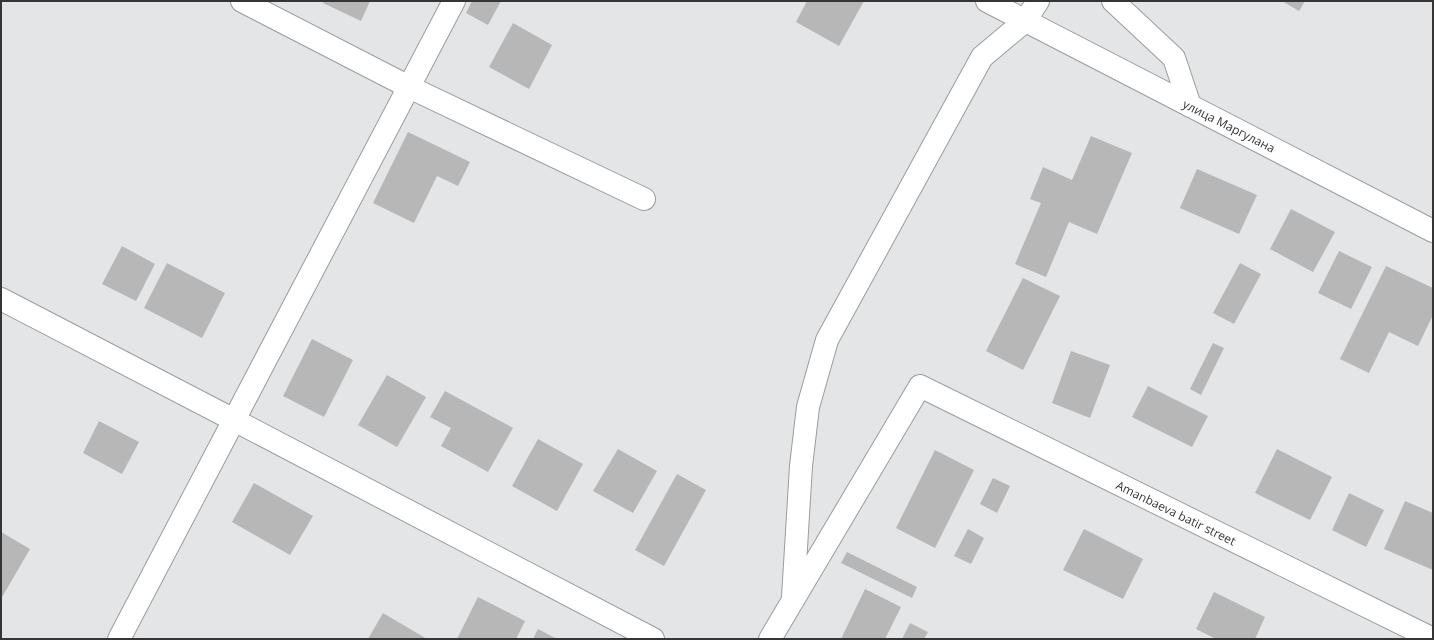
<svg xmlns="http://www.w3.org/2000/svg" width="1434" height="640" font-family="'Open Sans',sans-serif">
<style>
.building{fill:#b8b7b7}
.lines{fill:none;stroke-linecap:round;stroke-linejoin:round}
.minor-casing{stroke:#9b9c9d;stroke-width:24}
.minor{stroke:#fff;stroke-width:22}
.labels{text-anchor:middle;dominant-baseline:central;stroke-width:3.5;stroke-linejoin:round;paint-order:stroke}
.street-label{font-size:12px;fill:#353536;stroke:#fff}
</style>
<rect width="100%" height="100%" fill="#e4e5e6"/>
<path class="building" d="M324,1H370L361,21L323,3Z
M472,1H501L488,25L466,13Z
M807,1H864L839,46L796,22Z
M1282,1H1305L1299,11Z
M513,23L552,45L529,89L489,67Z
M408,132L470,162L458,186L437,176L414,223L373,203Z
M1091,136L1132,153L1097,234L1069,222L1046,277L1015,264L1041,203L1030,199L1043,167L1072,180Z
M1197,169L1257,195L1239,234L1180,208Z
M1291,209L1335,232L1313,272L1270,249Z
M122,246L155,264L136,301L102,284Z
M1339,251L1372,267L1351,309L1318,293Z
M167,263L225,293L202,338L144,308Z
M1240,263L1261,274L1234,324L1213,313Z
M1386,266L1433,288V315L1418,346L1389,332L1369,373L1340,359Z
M1023,278L1060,296L1023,370L986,351Z
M312,339L353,360L324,417L283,396Z
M1213,343L1224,348L1201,395L1190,389Z
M1071,351L1110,365L1090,418L1052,403Z
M387,375L426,397L397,447L358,425Z
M1148,386L1208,416L1192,447L1132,417Z
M445,391L513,428L488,472L441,446L451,428L430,417Z
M99,421L139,442L122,474L83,453Z
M538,439L583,464L557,511L512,486Z
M618,449L657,471L633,513L593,491Z
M1277,449L1332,477L1310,520L1255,493Z
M935,450L974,470L935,548L896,528Z
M677,474L706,490L664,566L635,550Z
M993,478L1010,486L997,513L980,504Z
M254,483L313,516L290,555L232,522Z
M1349,493L1384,510L1366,547L1332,530Z
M1405,501L1433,513V570L1384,549Z
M968,529L984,538L971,564L954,556Z
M1084,529L1143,559L1123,599L1063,570Z
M1,532L30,549L1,599Z
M847,552L917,587L912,598L841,563Z
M865,589L901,607L885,639H841Z
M1214,592L1265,617L1255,639H1216L1196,629Z
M478,597L525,621L516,639H457Z
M383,613L427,639H368Z
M910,623L928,632L924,639H902Z
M538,629L557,639H533Z"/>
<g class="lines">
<defs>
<path id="minor" d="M242,1L409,87L644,199
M987,1L1433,231
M1113,1L1174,58L1190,106
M1,299L234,420L653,639
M793,597L801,466L808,407L827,340L982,57L1025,21L1038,1
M119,639L454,1
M770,639L920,386L1433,639"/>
</defs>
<use href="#minor" class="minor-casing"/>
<use href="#minor" class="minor"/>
</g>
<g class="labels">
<g class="street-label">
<text transform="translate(1229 126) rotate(27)">улица Маргулана</text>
<text transform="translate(1176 513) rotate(26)">Amanbaeva batir street</text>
</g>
</g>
<rect width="1434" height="640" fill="none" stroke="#353536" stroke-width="4"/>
</svg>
